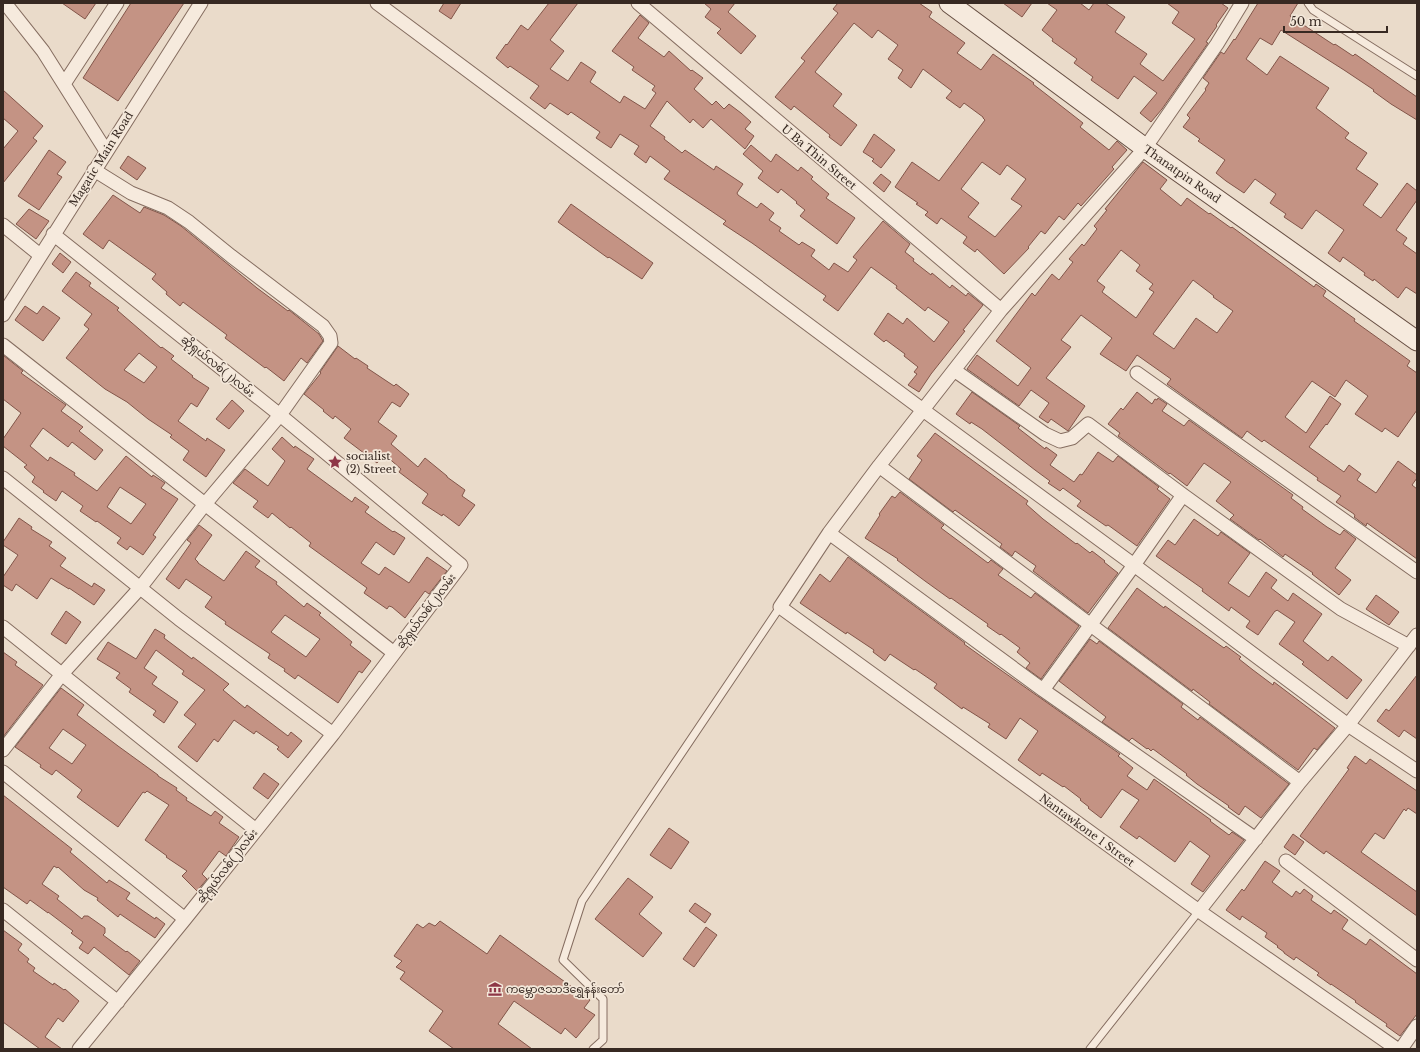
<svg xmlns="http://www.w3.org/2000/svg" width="1420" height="1052" font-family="'Libre Baskerville','Noto Sans Myanmar',serif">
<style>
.building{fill:#c49384;stroke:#825549;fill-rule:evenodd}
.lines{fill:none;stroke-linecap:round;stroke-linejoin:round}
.lane-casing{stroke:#856d60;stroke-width:9}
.street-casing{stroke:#856d60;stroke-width:15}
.secondary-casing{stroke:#674f43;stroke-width:21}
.lane{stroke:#f6eadd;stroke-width:7}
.street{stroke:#f6eadd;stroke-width:13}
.secondary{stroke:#f6eadd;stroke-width:19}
.labels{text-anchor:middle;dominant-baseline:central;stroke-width:3.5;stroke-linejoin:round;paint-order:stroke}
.street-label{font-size:11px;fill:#372922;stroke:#f3e7d9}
.poi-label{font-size:11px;fill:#372922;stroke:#f3e7d9;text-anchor:start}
</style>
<rect width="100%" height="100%" fill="#eadbca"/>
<path class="building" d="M62,3H96L85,19Z
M131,3H184L118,101L83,78Z
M444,3H461L451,19L439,11Z
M549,3H578L550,40L564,51L550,69L568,81L581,62L596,72L590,82L620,103L624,96L645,109L656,93L652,90L655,86L632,70L634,67L612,51L640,15L649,23L638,38L664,57L669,51L691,71L692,70L703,78L694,89L712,105L716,101L724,109L729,104L741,113L751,122L745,129L754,136L745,149L711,119L703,128L693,119L690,123L667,101L650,126L665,137L664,139L682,153L685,150L714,170L716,166L743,184L737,193L738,195L757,208L761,203L774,213L769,220L781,228L779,231L799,245L802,242L815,250L811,256L829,270L834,263L848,272L857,260L853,257L883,221L910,244L905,252L914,259L913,261L931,275L932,273L950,288L952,285L966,296L968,293L983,305L963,330L965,331L931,374L919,392L908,385L917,374L914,372L918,367L904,356L905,354L886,340L884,342L874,334L888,313L903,324L907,318L934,342L949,322L928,307L925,311L896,288L897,286L871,267L838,311L823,300L826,296L752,243L723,224L726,221L664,179L670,171L650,156L646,163L634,154L639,146L620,134L611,148L596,138L600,132L571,112L568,115L550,103L545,109L530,98L539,86L510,66L508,68L496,58L506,44L507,45L521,25L528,30Z
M704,3H735L728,12L756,36L741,54L717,33L721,29L705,17L711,9Z
M838,3H919L932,12L929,17L965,43L957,53L981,70L993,54L1034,83L1033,84L1083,123L1080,127L1109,150L1117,141L1127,150L1112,167L1114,169L1081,206L1078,203L1064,220L1059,216L1045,234L1041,231L1028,247L1029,248L1004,274L977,249L975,252L963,243L967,237L941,218L937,224L925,215L928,212L916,204L918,203L895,187L912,162L939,181L985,120L983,118V117L964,103L960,108L946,98L952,91L923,69L911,88L898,78L903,70L888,59L898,45L878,30L872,38L854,23L815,72L842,94L833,106L857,125L841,146L829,137L830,135L794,106L791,110L775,97L805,61L801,58L838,13L833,9ZM982,162L1000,175L1007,165L1026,179L1011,199L1022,206L995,237L968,217L979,203L961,189Z
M1003,3H1032L1022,17Z
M1047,3H1080L1089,10L1094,3H1105L1125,17L1115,32L1147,54L1140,64L1163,81L1195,39L1172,23L1179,12L1167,3H1221L1228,8L1216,25L1217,26L1206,42L1208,43L1162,109L1151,122L1140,113L1157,93L1134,76L1118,99L1091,80L1093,77L1074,63L1077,59L1052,41L1053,39L1042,30L1057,10Z
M1258,3H1298L1290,16L1334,45L1335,44L1353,56L1355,54L1417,97V120L1391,104L1373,91L1374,90L1344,70L1281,30L1272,45L1260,38L1246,59L1267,75L1280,56L1329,88L1316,108L1349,133L1345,138L1367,153L1356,169L1378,184L1363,205L1381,218L1407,183L1417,191V200L1396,230L1407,238L1403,244L1417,254V294L1406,287L1398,298L1374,279L1373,281L1364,275L1365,273L1343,257L1340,262L1328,253L1344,230L1316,210L1302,229L1284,217L1286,214L1270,203L1276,194L1255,179L1244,193L1226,181L1216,173L1225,160L1198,141L1200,139L1183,127L1190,118L1187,115L1206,90L1205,89L1209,83L1203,78L1221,52L1224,54L1234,39L1235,40Z
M3,90L43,126L33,138L37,141L3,183V149L18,131L3,118Z
M874,134L895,150L881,168L872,161L874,159L863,152Z
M751,145L771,162L776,154L798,171L801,167L813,177L811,179L829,194L826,198L855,218L837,244L800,216L805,210L796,203L797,202L781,189L778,193L758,178L763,171L743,154Z
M49,150L66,162L57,174L62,177L39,210L18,196Z
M128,156L146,168L137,180L120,168Z
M1143,162L1167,180L1160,189L1181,206L1187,198L1209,214L1210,213L1231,228L1232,227L1314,287L1316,284L1326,291L1323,296L1355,319L1354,321L1410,361L1407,366L1417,373V410L1398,437L1385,428L1382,432L1355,414L1368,396L1346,380L1335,397L1312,381L1285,417L1306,433L1330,396L1341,404L1327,425L1326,424L1309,447L1344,472L1349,465L1361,474L1357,480L1376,493L1398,461L1417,475V478L1412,485L1417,489V559L1367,523L1366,526L1354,517L1355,516L1354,514L1336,502L1341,496L1317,480L1318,478L1264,440L1262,442L1247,431L1242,438L1167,384L1171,379L1137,355L1126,371L1100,354L1112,338L1081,315L1061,340L1071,347L1046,378L1085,406L1068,431L1051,419L1048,423L1039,417L1049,403L1031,390L1019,406L967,369L977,355L1018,386L1031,368L996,341L1032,293L1035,296L1052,274L1059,280L1073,262L1069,259L1082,244L1084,246L1097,229L1094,226L1107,210L1105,209ZM1121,250L1140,265L1136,271L1153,284L1149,289L1154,292L1136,318L1102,292L1105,287L1097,281ZM1193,280L1214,296L1213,297L1233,311L1217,333L1196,318L1174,349L1153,334Z
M881,174L891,182L884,192L873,183Z
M113,195L140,213L144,207L164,215L181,226L257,288L288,311L289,310L319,334L323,341L307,363L301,358L284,381L266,367L265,368L225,338L227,335L183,302L180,306L166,294L167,292L152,279L156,274L109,240L103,249L83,234Z
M571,204L653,263L642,279L609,257L608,258L558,222Z
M29,209L49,221L36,239L16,224Z
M60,253L71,262L63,273L52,264Z
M76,272L91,283L89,286L119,308L117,310L161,348L162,347L174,356L171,359L193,376L192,377L209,388L197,407L191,403L178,421L206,441L207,438L225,450L206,477L183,460L189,451L170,437L172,435L148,419L127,402L105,389L66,358L89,329L84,325L92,314L62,291ZM139,353L157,367L144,383L124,370Z
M25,306L37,314L43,306L60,318L43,341L15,320Z
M338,346L355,359L356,358L368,366L367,368L394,386L396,384L409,394L400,407L392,402L378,422L397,436L391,444L418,467L425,458L447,476V477L465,490L462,496L475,505L459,526L443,514L442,516L422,503L428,494L399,472L401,469L384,454L377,463L344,438L351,429L335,416L333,419L323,411L324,410L304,394L321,373L320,372Z
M3,355L23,371L21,373L66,405L61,411L83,427L79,431L103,450L95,460L72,442L68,447L43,428L30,446L48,461L50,457L75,473L74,475L97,491L126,456L152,477L153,475L165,483L161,488L178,499L153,535L156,537L143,555L130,546L127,550L117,543L121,538L97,521L96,522L80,511L83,506L62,491L56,501L43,492L44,491L32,482L35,477L24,467L27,465L3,446V439L21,413L3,399ZM120,487L146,504L131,524L107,507Z
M972,392L1020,426L1018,428L1045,449L1046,447L1057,455L1050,465L1074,482L1080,474L1082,475L1098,452L1113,462L1118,456L1159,487L1157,489L1170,499L1137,546L1108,525L1106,526L1077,506L1081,501L1063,488L1060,491L1048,483L1050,481L1035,470L982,429L971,422L970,424L956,414Z
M1137,392L1152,404L1155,399L1157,400L1158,398L1167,404L1162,411L1184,426L1189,420L1293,495L1291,498L1303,507L1302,509L1327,527L1340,535L1344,530L1356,539L1335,568L1351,580L1339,595L1312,574L1313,573L1285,554L1283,557L1260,539L1259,540L1230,519L1234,515L1216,501L1231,482L1204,463L1187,486L1170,473L1169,474L1118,436L1120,433L1108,424L1121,408L1123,410Z
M232,400L244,411L229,429L216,419Z
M935,433L1028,501L1026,504L1043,519L1076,544L1077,543L1090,553L1092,551L1105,561L1104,562L1118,573L1088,613L1033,571L1036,566L1015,551L1012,556L1000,547L1002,544L955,510L953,512L909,479L922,460L917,456Z
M282,437L294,448L295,446L314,459L307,469L352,502L355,497L369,507L365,512L393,532L394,531L405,538L394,555L376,542L361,563L379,575L385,567L409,583L427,557L447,571L429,594L425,591L405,618L392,607L389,606L387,609L364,593L367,588L309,546L311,543L291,527L290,528L272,513L268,518L253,507L258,501L233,483L245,469L268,486L285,461L272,449Z
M900,492L944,525L941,528L988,563L991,560L1003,569L998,575L1031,598L1035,593L1079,626L1041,679L1026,668L1030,663L1017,652L1020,648L1001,634L1000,635L987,626L988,624L951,598L950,599L925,581L897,560L898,559L865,538L880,515L879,514L892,496L895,498Z
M19,518L32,527L31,529L52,542L49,546L66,558L60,566L92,587L94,583L105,590L94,605L69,588V589L51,578L37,599L16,584L12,591L3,585V577L18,555L3,545V542Z
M1194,519L1218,536L1221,532L1250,553L1228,583L1249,597L1266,572L1277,580L1271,588L1288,601L1293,593L1322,614L1303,641L1328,661L1332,656L1362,680L1347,699L1302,664L1304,662L1279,644L1295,622L1277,610L1276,611H1275L1258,635L1246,627L1250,621L1231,607L1229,611L1202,591L1203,589L1156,556L1168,540L1175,545Z
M199,525L212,535L195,559L198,562V563L224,581L246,551L260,561L255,567L277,582L276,584L304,607L307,603L321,613L319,615L352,642L350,645L371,661L362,673L359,671L338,703L298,675L295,679L284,671L285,669L268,658L270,654L225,624L226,622L205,607L212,597L186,579L179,589L166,579L191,543L187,540ZM285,615L320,639L306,657L271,632Z
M848,557L965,643L964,644L985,659L1120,754L1118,756L1133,768L1127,776L1147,790L1154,779L1211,820L1210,821L1229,835L1232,832L1244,840L1203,892L1191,884L1210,856L1190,841L1175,862L1139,836L1137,839L1120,827L1139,800L1122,789L1101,818L1088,808L1089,807L1080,800L1081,799L1064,786L1063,787L1042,773L1040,776L1018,760L1038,731L1020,718L1006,739L988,727L990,724L963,707L962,709L934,688L937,684L915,669L914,670L890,654L885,661L873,652L874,650L847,632L846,634L800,603L820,574L830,582Z
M1137,588L1164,608L1165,606L1224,648L1226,646L1241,657L1239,659L1253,670L1273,685L1274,682L1335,728L1317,750L1314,748L1298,770L1209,704L1210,702L1193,689L1192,691L1108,628Z
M1376,595L1399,612L1389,625L1366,609Z
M66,611L81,622L66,644L51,634Z
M155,629L165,635L164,638L192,659L193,657L229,684L223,690L245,708L247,705L288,736L291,732L302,741L288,758L277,749L279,747L256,731L254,734L234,720L218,742L214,739L197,762L178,747L196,724L184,715L205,690L182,674L184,671L156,650L144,668L157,677L152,684L178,702L164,723L153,715L156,711L129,692L131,689L116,678L120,673L97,659L108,642L136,659Z
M1090,639L1097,644L1099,641L1183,704L1181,707L1198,720L1200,717L1289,784L1261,818L1245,806L1239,815L1228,807L1229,806L1197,784L1186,775L1187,774L1153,749L1151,751L1148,748L1147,749L1132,738L1129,741L1102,722L1106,717L1059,681Z
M3,652L17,662L15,665L43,685L3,737Z
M1417,675V739L1404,730L1399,737L1377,721L1386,709L1389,711Z
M61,688L84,705L77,715L118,746L158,775V776L177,788L176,790L187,798L186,800L211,816L215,811L223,817L219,823L239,837L226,856L219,851L202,874L207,879L197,891L182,876L187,871L166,857L167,856L145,840L169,805L147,791L145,793L143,792L118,827L77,797L82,790L56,770L52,775L40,767L41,765L15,747ZM63,729L86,745L72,764L49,748Z
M1355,756L1366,764L1370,759L1417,791V814L1408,808L1406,811L1404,809L1384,839L1375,833L1361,852L1417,892V916L1326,851L1324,854L1300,836L1349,769L1347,768Z
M264,773L279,784L268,799L253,788Z
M3,795L72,849L70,852L107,883L109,880L130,893L126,899L155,919L156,917L165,924L155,938L120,914L118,917L97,900L98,898L84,890L58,867L57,868L54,866L42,884L59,896L57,899L82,919L84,916H88L105,928V933L103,935L126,952L127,951L140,961L129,975L94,947L88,954L79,948L83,942L71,933L73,931L48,912V913L30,900L27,904L3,887Z
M669,828L689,842L671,869L650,855Z
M1293,834L1304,842L1295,855L1284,847Z
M1265,861L1280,871L1272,882L1292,897L1296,891L1300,894L1304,889L1313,896L1311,900L1331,914L1334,910L1348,920L1342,929L1366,945L1370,939L1417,974V1014L1400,1036L1386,1026L1387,1024L1355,1002L1356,1001L1331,984V985L1317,975L1319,973L1296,957L1294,960L1284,953V952L1277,947L1278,946L1265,937L1267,933L1242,916L1240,920L1226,910L1242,889L1244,891Z
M628,878L653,897L639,914L662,933L643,957L595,919Z
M695,903L711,914L705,923L689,911Z
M440,921L487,954L500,935L590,1000L584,1008L595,1015L576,1038L565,1028L561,1034L514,1001L498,1024L532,1049H454L429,1031L443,1011L400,979L405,972L396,967L402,961L394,956L417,924L423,928L429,923L435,926Z
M706,927L717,935L694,967L683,959Z
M3,930L22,944L18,950L29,959L27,962L35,968L33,971L53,985L54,983L64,990L65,989L79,1001L63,1022L58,1018L45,1037L62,1049H40L3,1022Z"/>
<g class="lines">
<defs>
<path id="lane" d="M1308,3L1313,10L1417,76
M593,1049L603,1040V999L563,960L582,901L780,607
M1090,1049L1199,911"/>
<path id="street" d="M5,3L43,51L106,151
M377,3L923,410L1134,565L1348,725L1417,771
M638,3L1001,310
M1242,3L1217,44L1145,148L1001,310L879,466L829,533L780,607L1199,911L1397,1049
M64,84L117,3
M3,225L40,255
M53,234L280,415L461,565L333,734L185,919L79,1049
M3,315L201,3
M3,345L394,653
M954,370L1045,434L1060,441L1072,438L1088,424L1183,495L1341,609L1409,646
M1137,373L1417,572
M879,466L1300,782
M3,478L179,619L333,734
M829,533L1043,690L1256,839
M3,627L256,830
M1043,690L1134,565L1183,495
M3,750L62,674L140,588L205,504L280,415L331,343L330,336L323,326L231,256L189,222L168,208L131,193L94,170
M3,772L185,919
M1286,861L1417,960
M3,910L118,1002
M1199,911L1300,782L1348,725L1417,635
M1401,1049L1417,1026"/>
<path id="secondary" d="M949,3L1145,148L1417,341"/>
</defs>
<use href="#lane" class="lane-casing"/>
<use href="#street" class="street-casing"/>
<use href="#secondary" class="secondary-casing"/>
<use href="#lane" class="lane"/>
<use href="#street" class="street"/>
<use href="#secondary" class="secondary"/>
</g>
<defs>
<symbol id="sight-bare" viewBox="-9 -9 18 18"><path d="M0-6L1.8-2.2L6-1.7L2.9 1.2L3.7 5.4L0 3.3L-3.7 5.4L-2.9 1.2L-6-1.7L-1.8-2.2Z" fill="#8e3747" stroke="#f3e7d9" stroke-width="2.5" paint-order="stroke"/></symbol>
<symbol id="museum-bare" viewBox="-9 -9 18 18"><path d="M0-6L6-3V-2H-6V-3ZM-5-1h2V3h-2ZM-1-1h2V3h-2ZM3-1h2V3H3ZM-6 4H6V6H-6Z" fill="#8e3747" stroke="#f3e7d9" stroke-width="2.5" paint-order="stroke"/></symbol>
</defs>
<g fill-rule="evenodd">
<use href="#sight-bare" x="325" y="452" width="20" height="20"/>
<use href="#museum-bare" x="485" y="979" width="20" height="20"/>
</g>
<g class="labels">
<g class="street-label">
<text transform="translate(819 157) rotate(40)">U Ba Thin Street</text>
<text transform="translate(101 159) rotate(-58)">Magatic Main Road</text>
<text transform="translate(1182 174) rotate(35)">Thanatpin Road</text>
<text transform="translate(218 366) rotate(39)">ဆိုရှယ်လစ်(၂)လမ်း</text>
<text transform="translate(426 611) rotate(-53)">ဆိုရှယ်လစ်(၂)လမ်း</text>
<text transform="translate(1087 830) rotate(36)">Nantawkone 1 Street</text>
<text transform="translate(227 866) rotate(-52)">ဆိုရှယ်လစ်(၂)လမ်း</text>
</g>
<g class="poi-label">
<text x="346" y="456">socialist<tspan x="346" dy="13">(2) Street</tspan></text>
<text x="506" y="989">ကမ္ဘောဇသာဒီရွှေနန်းတော်</text>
</g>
</g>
<rect width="1420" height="1052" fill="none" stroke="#372922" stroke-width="8"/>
<path d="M1284 26v6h103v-6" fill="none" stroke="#372922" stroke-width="2"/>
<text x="1290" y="26" font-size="12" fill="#372922" stroke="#f3e7d9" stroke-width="3" paint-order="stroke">50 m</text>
</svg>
